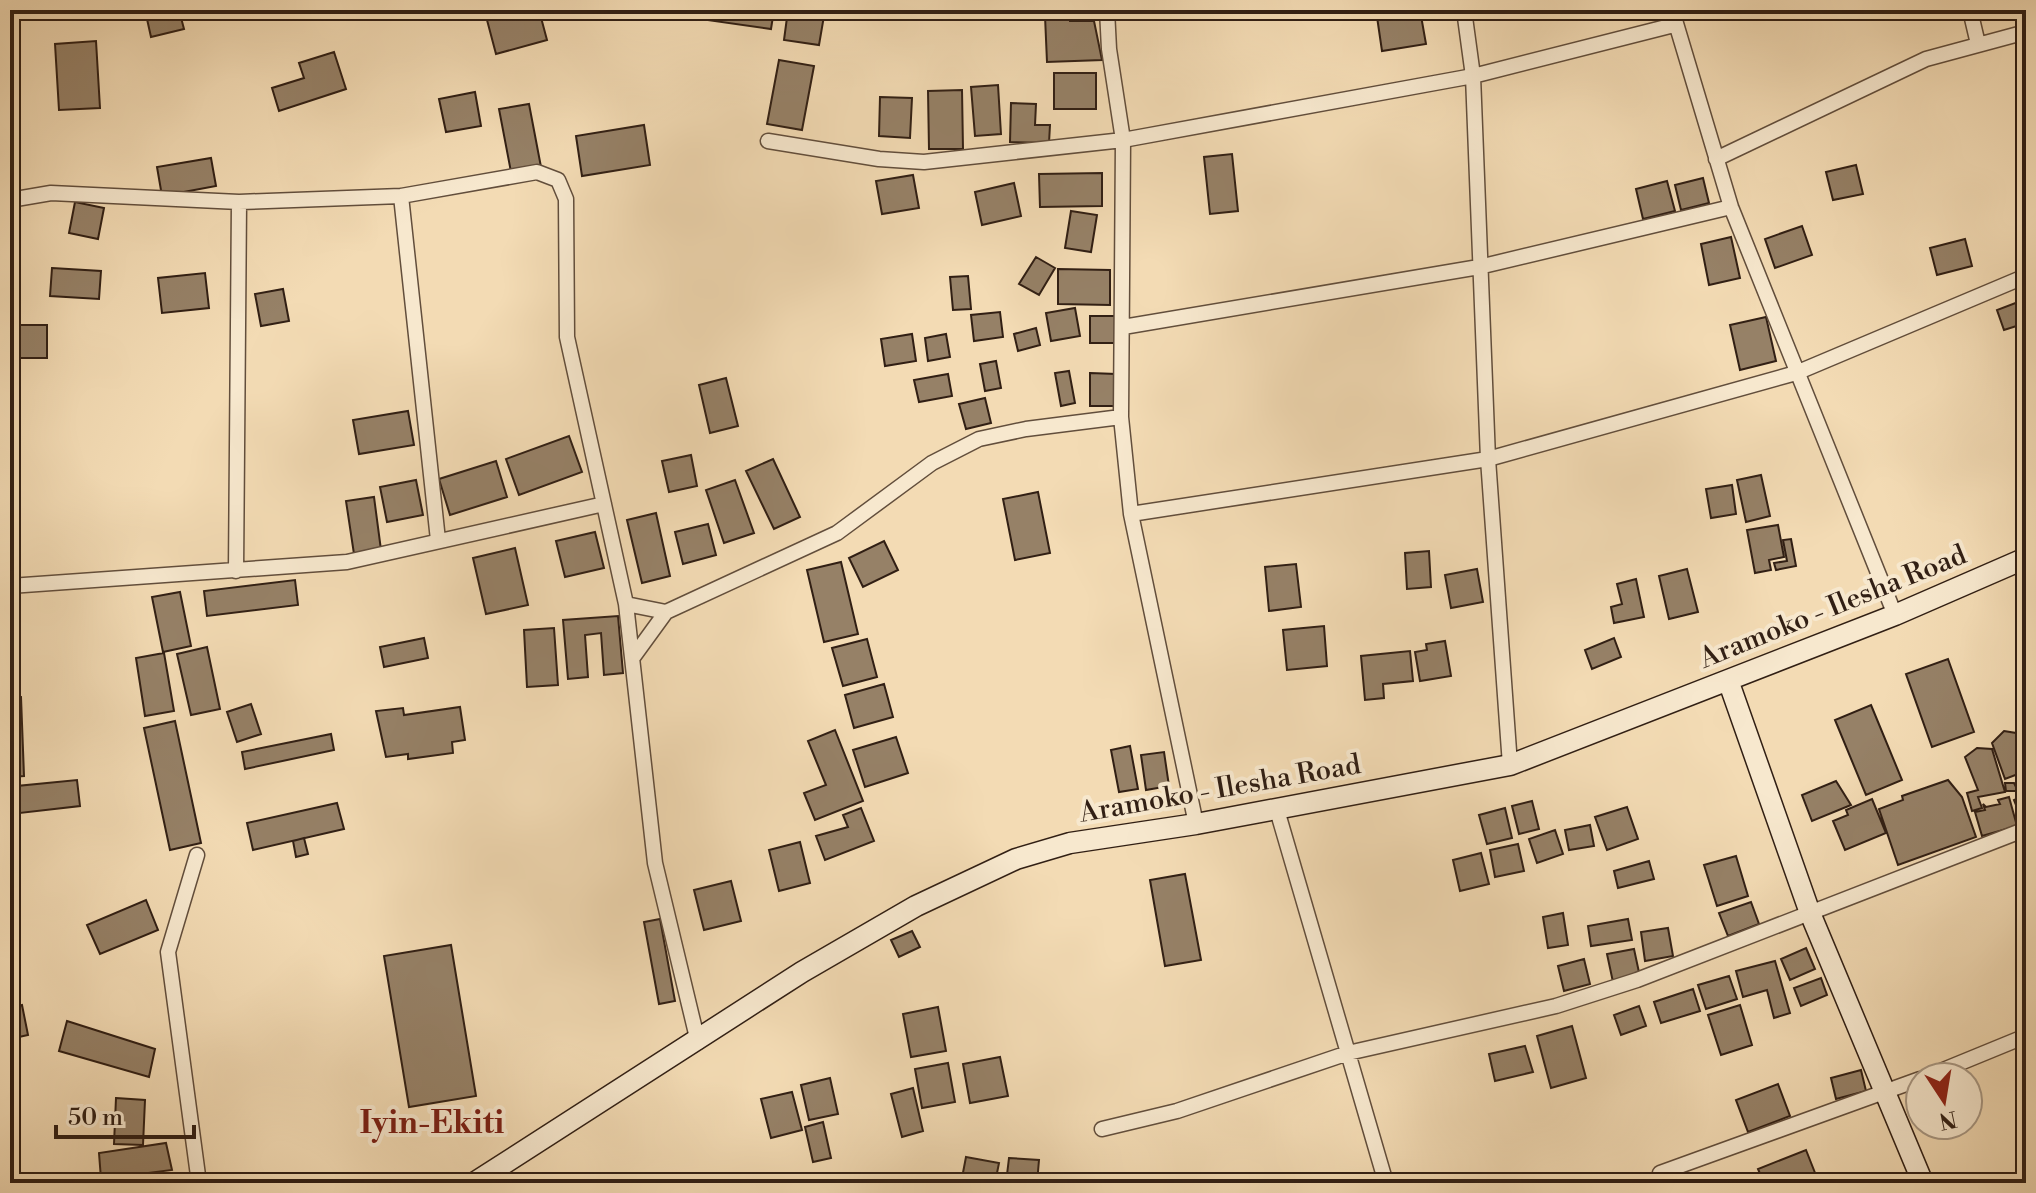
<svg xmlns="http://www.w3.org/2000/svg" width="2036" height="1193" font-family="'Libre Bodoni',serif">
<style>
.building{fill:#968167;stroke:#311f14;stroke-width:2}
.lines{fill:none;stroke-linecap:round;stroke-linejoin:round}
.street-casing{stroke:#624e3c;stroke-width:17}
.secondary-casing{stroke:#311f14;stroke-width:23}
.street{stroke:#f7e8ce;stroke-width:14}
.secondary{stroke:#f7e8ce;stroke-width:20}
.labels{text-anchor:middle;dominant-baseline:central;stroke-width:8;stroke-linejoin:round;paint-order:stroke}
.street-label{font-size:28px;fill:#311f14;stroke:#f7e8ce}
.quarter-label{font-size:32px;font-weight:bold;fill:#7a1f14;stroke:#f7e8ce}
</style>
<rect width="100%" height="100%" fill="#f3dbb4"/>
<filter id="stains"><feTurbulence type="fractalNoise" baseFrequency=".0025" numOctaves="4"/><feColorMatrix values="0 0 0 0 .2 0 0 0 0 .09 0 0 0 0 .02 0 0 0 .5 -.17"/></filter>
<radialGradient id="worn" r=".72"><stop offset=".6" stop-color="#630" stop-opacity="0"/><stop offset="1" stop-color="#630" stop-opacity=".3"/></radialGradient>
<path class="building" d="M145,10H179L184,29L151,37Z
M525,10H539L547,40L496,54L487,20Z
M701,10H774L771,29L700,19Z
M788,10H825L819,45L784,40Z
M1376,10H1420L1426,44L1382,51Z
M1070,15V21H1094L1102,60L1047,62L1045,16Z
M96,41L100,108L59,110L55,44Z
M334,52L346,89L279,111L272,88L304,78L299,63Z
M779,60L814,66L802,130L767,124Z
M1054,73H1096V109H1054Z
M998,85L1001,134L975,136L971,87Z
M962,90L963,149H929L928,91Z
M475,92L481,126L446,132L439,99Z
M880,97L912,98L910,138L879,136Z
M1011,103L1036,104L1035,125H1050L1049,143L1010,142Z
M529,104L541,167L511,172L499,109Z
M644,125L650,165L582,176L576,136Z
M1232,154L1238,211L1210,214L1204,157Z
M211,158L216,186L162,196L157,167Z
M1856,165L1863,194L1833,200L1826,172Z
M1102,173V206L1040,207L1039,174Z
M913,175L919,208L882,214L876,181Z
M1703,178L1709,203L1681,210L1675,185Z
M1667,181L1675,211L1643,219L1636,189Z
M1014,183L1021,216L982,225L975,192Z
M75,202L104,208L98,239L69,233Z
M1071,211L1097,215L1091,252L1065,248Z
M1802,226L1812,255L1775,268L1765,239Z
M1731,237L1740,278L1709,285L1701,244Z
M1965,239L1972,266L1937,275L1930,248Z
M1036,257L1055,268L1039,295L1019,284Z
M52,268L101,271L99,299L50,296Z
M1058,269L1110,270V305L1058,304Z
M205,273L209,308L162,313L158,278Z
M968,276L971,309L953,310L950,277Z
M283,289L289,321L261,326L255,294Z
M2026,299V323L2004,330L1997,310Z
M1075,308L1080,336L1051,341L1046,313Z
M1000,312L1003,337L974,341L971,315Z
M1090,316H1115V343H1090Z
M1766,317L1776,361L1740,370L1730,325Z
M10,325H47V358H10Z
M1036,328L1040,345L1018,351L1014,334Z
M912,334L916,361L885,366L881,339Z
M946,334L950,357L928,361L925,338Z
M996,361L1001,388L985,391L980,364Z
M1069,371L1075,403L1061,406L1055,373Z
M1090,373L1116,374L1115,406H1090Z
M948,374L952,396L919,402L914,380Z
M726,378L738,426L710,433L699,385Z
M985,398L991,423L966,429L959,404Z
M408,411L414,445L359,454L353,420Z
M569,436L582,472L519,495L506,459Z
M691,455L697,486L669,492L662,461Z
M773,459L800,517L774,529L746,471Z
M496,461L507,497L450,515L439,479Z
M1761,475L1770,516L1746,522L1737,480Z
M416,480L423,515L387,522L380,487Z
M735,480L754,533L724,543L706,490Z
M1732,485L1736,514L1711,518L1706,489Z
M1038,492L1050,553L1015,560L1003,499Z
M374,497L381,550L354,554L346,501Z
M656,513L670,576L642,583L627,520Z
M708,524L716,555L683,564L675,532Z
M1778,525L1784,557L1769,560L1771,570L1755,573L1747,530Z
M595,532L604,568L565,577L556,541Z
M1791,539L1796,566L1776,570L1774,563L1787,561L1783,540Z
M884,541L898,570L863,587L849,558Z
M515,548L528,605L486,614L473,558Z
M1429,551L1431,587L1407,589L1405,553Z
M841,562L858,634L824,642L807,570Z
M1296,564L1301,607L1269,611L1265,567Z
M1477,569L1483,602L1451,608L1445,575Z
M1687,569L1698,612L1669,619L1659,576Z
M1636,579L1644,617L1614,623L1611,607L1622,604L1617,584Z
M295,580L298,605L207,616L204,591Z
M180,592L191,646L163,652L152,597Z
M618,616L623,673L604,675L601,633L585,635L588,677L568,679L563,620Z
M1324,626L1327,666L1287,670L1283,630Z
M554,628L558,685L527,687L524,630Z
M424,638L428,658L384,667L380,647Z
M1614,638L1621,657L1592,669L1585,650Z
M867,639L877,677L843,686L832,648Z
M1445,641L1451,676L1420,681L1415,652L1427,650L1426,644Z
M207,647L220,709L191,715L177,654Z
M1410,651L1413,681L1383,684L1384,698L1365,700L1361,656Z
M164,653L174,711L145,716L136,658Z
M1948,659L1974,732L1932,747L1906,674Z
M884,684L893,717L854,728L845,695Z
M21,697L24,776L10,777V698Z
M251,704L261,734L237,742L227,712Z
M1871,705L1902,780L1866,795L1835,720Z
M460,707L465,740L452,742L453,753L408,759V754L386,757L376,711L403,708L404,715Z
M175,721L201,843L170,850L144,728Z
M835,730L863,801L815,820L804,793L826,785L808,741Z
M2004,731L2022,734L2026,744V771L2005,779L1992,743Z
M331,734L334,750L245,769L242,752Z
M896,737L908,773L865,787L853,750Z
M1130,746L1138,789L1119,792L1111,750Z
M1977,748L1992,749L2005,792L1978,797L1982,808L1972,811L1967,793L1978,790L1965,757Z
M1164,752L1169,786L1146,790L1141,755Z
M2026,774V819L2022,820L2014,800L2019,798L2016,791H2006L2005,783H2014L2016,787L2025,783Z
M77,780L80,806L20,813L17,786Z
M1948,780L1962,797L1976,837L1898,865L1879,809L1903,800L1902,796Z
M1836,781L1851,805L1812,821L1802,795Z
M2009,797L2017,826L1982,836L1975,812L1985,810L1983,804L1986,807L2000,804L1998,800Z
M1872,799L1886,833L1845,850L1833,821L1848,815L1846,810Z
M1532,801L1539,829L1519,834L1512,806Z
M337,803L344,829L253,850L247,823Z
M1627,807L1638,839L1607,850L1595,817Z
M861,808L874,841L825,860L816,836L848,827L843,815Z
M1505,808L1512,838L1487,844L1479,815Z
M1590,825L1594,846L1569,850L1565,830Z
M1555,830L1563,854L1537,863L1529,839Z
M304,838L308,854L296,857L293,841Z
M800,842L810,883L779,891L769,850Z
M1518,844L1524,871L1495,877L1490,850Z
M1481,853L1489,884L1460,891L1453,860Z
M1736,856L1748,896L1717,906L1704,865Z
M1649,861L1654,879L1618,888L1614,871Z
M1185,874L1201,960L1165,966L1150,880Z
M731,881L741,921L704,930L694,890Z
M146,900L158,930L100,954L87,925Z
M1751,902L1759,924L1728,936L1719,913Z
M1563,913L1568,945L1548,948L1543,917Z
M660,919L675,1001L659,1004L644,922Z
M1628,919L1632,940L1591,946L1588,926Z
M1668,928L1673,956L1645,961L1641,932Z
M912,931L920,947L899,957L891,940Z
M451,945L476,1096L409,1107L384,956Z
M1806,948L1815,969L1790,980L1781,959Z
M1634,949L1640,977L1613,982L1607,954Z
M1584,959L1590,984L1564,991L1558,966Z
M1775,961L1790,1013L1774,1018L1767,990L1743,997L1736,971Z
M1729,976L1737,999L1706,1009L1698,985Z
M1821,978L1827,995L1801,1006L1794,988Z
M1693,989L1700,1011L1661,1023L1654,1002Z
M22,1005L28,1035L10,1039V1008Z
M1740,1005L1752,1045L1721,1055L1708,1015Z
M1639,1006L1646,1026L1621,1035L1614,1015Z
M938,1007L946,1051L911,1057L903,1014Z
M67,1021L155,1049L149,1077L59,1051Z
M1572,1026L1586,1078L1551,1088L1537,1036Z
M1525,1046L1533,1072L1495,1081L1489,1054Z
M1000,1057L1008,1096L970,1103L963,1064Z
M948,1063L955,1102L922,1108L915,1069Z
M1861,1070L1866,1091L1836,1099L1831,1078Z
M830,1078L838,1114L809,1120L801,1085Z
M1778,1084L1790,1116L1748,1132L1736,1100Z
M913,1088L923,1131L902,1137L891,1094Z
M792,1092L802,1130L771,1138L761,1099Z
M116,1098L145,1100L143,1145L114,1144Z
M823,1122L831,1158L813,1162L805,1127Z
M166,1143L172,1170L101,1179L99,1153Z
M1806,1150L1819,1183H1764L1758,1169Z
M966,1157L999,1163L995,1183H961Z
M1009,1158L1039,1160L1037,1183H1006Z"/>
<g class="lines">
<defs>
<path id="street" d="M1107,10L1109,49L1123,140L1121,417L1131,514L1196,824
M1464,10L1473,76L1488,459L1510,765
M1672,10L1731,207L1895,615
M1970,10L1978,44
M768,141L879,159L924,162L1123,140L1473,76L1674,25
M1716,159L1926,59L2026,32
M401,196L438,540
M10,200L51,193L239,202L401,196L537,172L558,180L566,199L567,337L626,604L655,863L698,1042
M1123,327L1479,267L1731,207
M1131,514L1488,459L1796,373L2026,276
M236,571L239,202
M10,586L347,562L604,504
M626,604L666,612
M634,656L666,612L837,533L932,463L979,439L1026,429L1121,417
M1277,810L1386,1183
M197,855L168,952L199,1183
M1926,1077L2026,1036
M1102,1129L1177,1111L1348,1053L1556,1006L1637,980L2026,829
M1660,1173L1920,1079"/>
<path id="secondary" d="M1728,680L1810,913L1923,1183
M474,1183L802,972L916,906L1016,859L1070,843L1196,824L1510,765L1895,615L2026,558"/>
</defs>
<use href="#street" class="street-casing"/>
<use href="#secondary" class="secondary-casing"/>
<use href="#street" class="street"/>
<use href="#secondary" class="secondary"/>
</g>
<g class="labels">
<g class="street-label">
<text transform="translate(1833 607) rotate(-22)">Aramoko - Ilesha Road</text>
<text transform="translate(1220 789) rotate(-10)">Aramoko - Ilesha Road</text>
</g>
<g class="quarter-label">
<text x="432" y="1123">Iyin-Ekiti</text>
</g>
</g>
<rect width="2036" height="1193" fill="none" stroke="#f3dbb4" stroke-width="40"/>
<rect x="12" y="12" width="2012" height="1169" fill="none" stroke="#311f14" stroke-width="4"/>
<rect x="20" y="20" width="1996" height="1153" fill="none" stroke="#311f14" stroke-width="2"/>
<g transform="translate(1944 1101) rotate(168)"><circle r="38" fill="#f7e8ce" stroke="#a89884" stroke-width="2"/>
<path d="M0-6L14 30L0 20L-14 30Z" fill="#8f2418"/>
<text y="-12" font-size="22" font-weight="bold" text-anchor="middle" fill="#311f14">N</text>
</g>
<path d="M56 1125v12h138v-12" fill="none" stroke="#311f14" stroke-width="4"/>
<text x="68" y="1125" font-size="24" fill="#311f14" stroke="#f7e8ce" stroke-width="6" paint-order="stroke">50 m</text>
<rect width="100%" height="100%" filter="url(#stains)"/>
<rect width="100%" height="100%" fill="url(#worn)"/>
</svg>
